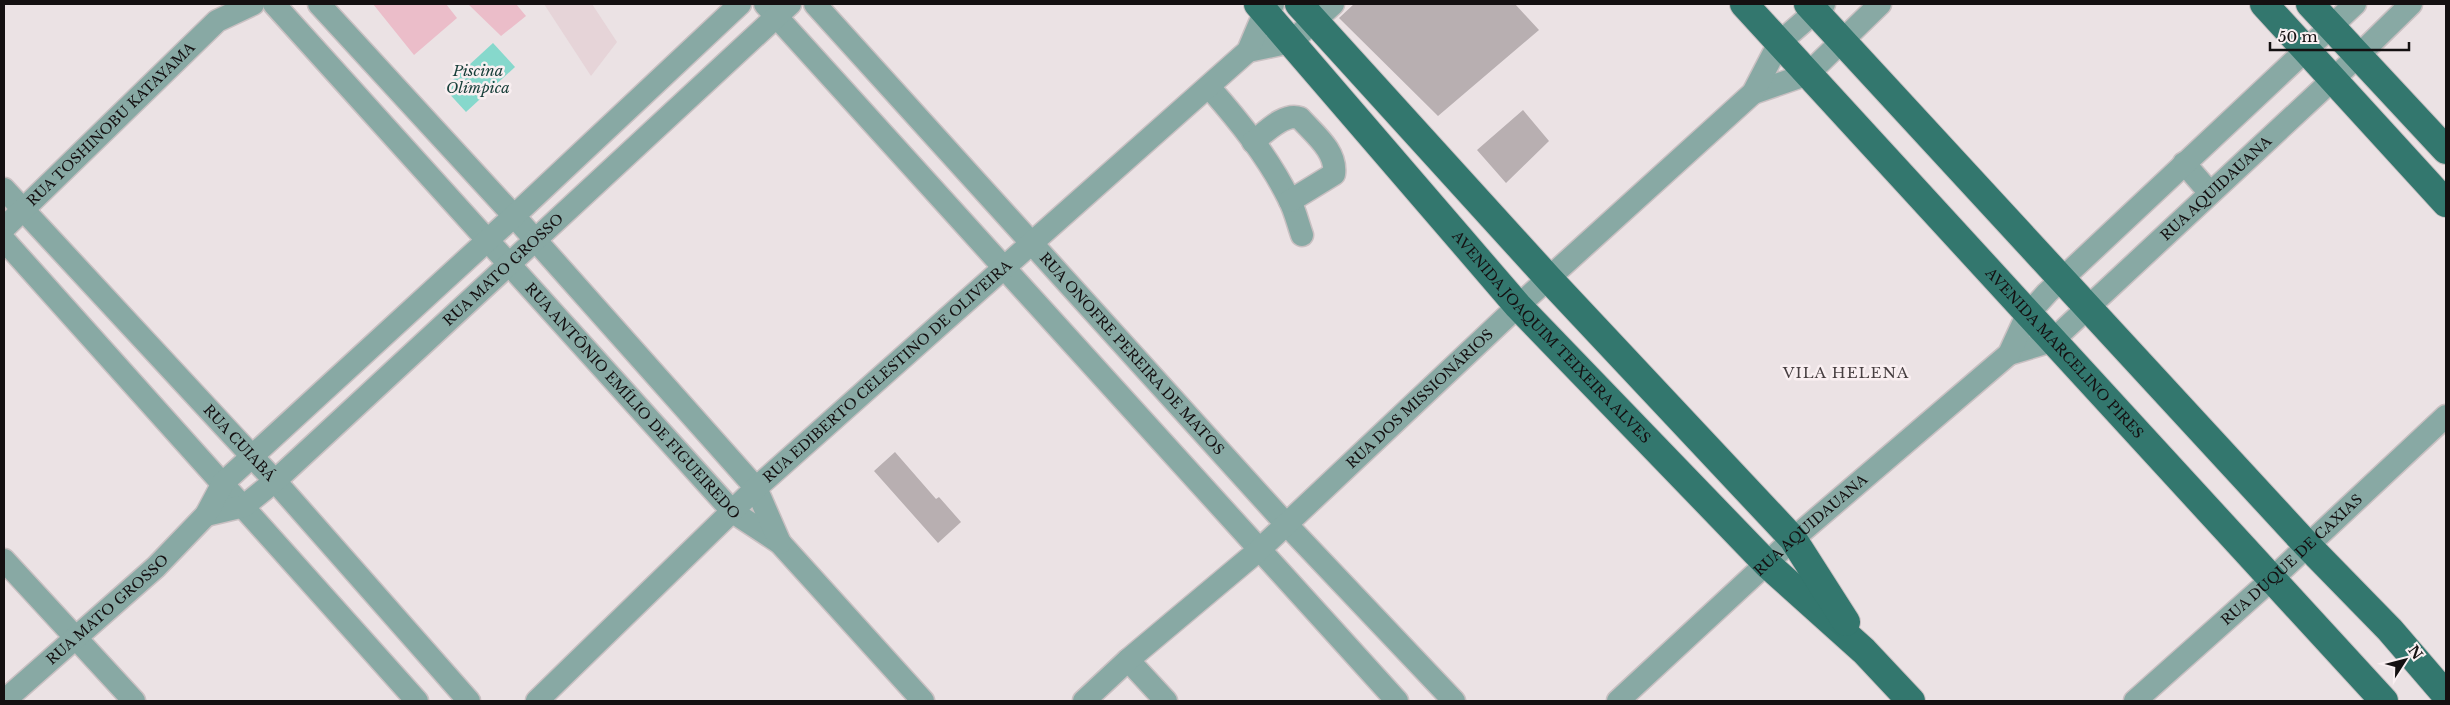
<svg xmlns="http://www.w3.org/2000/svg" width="2450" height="705" font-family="'Libre Baskerville',serif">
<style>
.built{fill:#e6d4d8}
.green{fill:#ebbdc9}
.water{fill:#86d8cc}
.building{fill:#b8afb1}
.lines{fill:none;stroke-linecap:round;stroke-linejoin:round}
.minor-casing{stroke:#c9c0c2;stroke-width:25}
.major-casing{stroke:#c9c0c2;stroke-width:30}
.minor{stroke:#88a9a4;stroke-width:22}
.major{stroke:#33776e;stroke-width:28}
.labels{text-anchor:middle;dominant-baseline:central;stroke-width:5;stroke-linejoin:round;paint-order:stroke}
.street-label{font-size:14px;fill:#141011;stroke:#f9eff1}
.water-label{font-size:15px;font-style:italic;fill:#183f3a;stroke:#f9eff1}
.neighbourhood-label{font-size:15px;letter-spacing:1px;fill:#463e40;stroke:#f9eff1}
</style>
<rect width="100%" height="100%" fill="#ebe2e4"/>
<path class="built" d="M544,4H592L617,42L591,76Z"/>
<path class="green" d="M373,4H446L457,18L414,55Z
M468,4H516L526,16L501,36Z"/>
<path class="water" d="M493,43L515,67L466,112L444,88Z"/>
<path class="building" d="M1354,4H1515L1539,30L1438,116L1339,18Z
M1523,110L1549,141L1506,183L1477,150Z
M895,452L936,499L939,497L961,522L938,543L874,471Z"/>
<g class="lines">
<defs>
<g id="minor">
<path id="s1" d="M274,4L733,512L780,543L923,701"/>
<path d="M319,4L514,216L756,488L780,543"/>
<path d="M765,4L1397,701"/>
<path id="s2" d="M815,4L1286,524L1454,701"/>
<path d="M1248,51L1291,42L1333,4"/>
<path d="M1209,87C1239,121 1269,158 1289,199C1295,210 1298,224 1302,235"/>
<path d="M1753,93L1808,74L1880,4"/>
<path d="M1253,142C1265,133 1284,112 1300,118C1314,134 1337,151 1334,174L1290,201"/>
<path d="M2184,163L2210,193"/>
<path id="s3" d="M4,189L275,481L469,701"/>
<path id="s4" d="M4,228L217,21L253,4"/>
<path d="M4,240L417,701"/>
<path id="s5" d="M2009,354L2052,341L2359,55L2411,4"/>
<path id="s6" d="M206,515L244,506L275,481L790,4"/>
<path d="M4,560L134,701"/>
<path d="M1128,660L1166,701"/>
<path id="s7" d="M4,701L156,567L206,515L223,483L514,216L740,4"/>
<path id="s8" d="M537,701L756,488L1248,51L1265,11L1273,4"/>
<path id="s9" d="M1084,701L1128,660L1259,550L1518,306L1753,93L1779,43L1824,4"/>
<path id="s10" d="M1618,701L1793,539L2009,354L2027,315L2047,293L2355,4"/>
<path id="s11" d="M2135,701L2272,579L2446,416"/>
</g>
<g id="major">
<path id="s12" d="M1258,4L1518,306L1767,564L1864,651L1911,701"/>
<path d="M1299,4L1549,279L1793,539L1846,622"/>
<path id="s13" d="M1744,4L2384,701"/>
<path d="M1808,4L2307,545L2390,630L2446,695"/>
<path d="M2264,4L2446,203"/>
<path d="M2310,4L2446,150"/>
</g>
</defs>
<use href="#minor" class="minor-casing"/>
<use href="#major" class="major-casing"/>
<use href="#minor" class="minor"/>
<use href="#major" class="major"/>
</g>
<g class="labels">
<g class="street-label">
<text stroke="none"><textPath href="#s4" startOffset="149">RUA TOSHINOBU KATAYAMA</textPath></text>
<text stroke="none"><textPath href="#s5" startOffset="269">RUA AQUIDAUANA</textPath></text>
<text stroke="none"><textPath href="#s6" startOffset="390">RUA MATO GROSSO</textPath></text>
<text stroke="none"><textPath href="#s12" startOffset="444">AVENIDA JOAQUIM TEIXEIRA ALVES</textPath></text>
<text stroke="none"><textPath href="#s13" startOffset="474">AVENIDA MARCELINO PIRES</textPath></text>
<text stroke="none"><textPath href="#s2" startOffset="472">RUA ONOFRE PEREIRA DE MATOS</textPath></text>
<text stroke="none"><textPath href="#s8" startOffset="481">RUA EDIBERTO CELESTINO DE OLIVEIRA</textPath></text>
<text stroke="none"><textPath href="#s9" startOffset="452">RUA DOS MISSIONÁRIOS</textPath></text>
<text stroke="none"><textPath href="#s1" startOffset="535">RUA ANTÔNIO EMÍLIO DE FIGUEIREDO</textPath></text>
<text stroke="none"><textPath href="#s3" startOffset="346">RUA CUIABÁ</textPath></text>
<text stroke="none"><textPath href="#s10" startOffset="261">RUA AQUIDAUANA</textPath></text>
<text stroke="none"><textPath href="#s11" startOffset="211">RUA DUQUE DE CAXIAS</textPath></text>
<text stroke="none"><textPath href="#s7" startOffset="138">RUA MATO GROSSO</textPath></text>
</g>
<g class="water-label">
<text x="478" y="70">Piscina<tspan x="478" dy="17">Olímpica</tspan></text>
</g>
<g class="neighbourhood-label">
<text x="1846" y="372">VILA HELENA</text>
</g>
</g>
<rect width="2450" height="705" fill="none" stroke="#141011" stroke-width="10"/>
<g transform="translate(2405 660) rotate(54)" stroke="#f9eff1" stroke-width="4" paint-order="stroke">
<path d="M0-4L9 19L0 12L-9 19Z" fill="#141011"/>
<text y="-8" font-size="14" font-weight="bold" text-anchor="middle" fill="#141011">N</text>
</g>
<path d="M2270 42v8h139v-8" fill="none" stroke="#141011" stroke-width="2.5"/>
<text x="2278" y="42" font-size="15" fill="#141011" stroke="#f9eff1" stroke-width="4" paint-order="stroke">50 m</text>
</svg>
